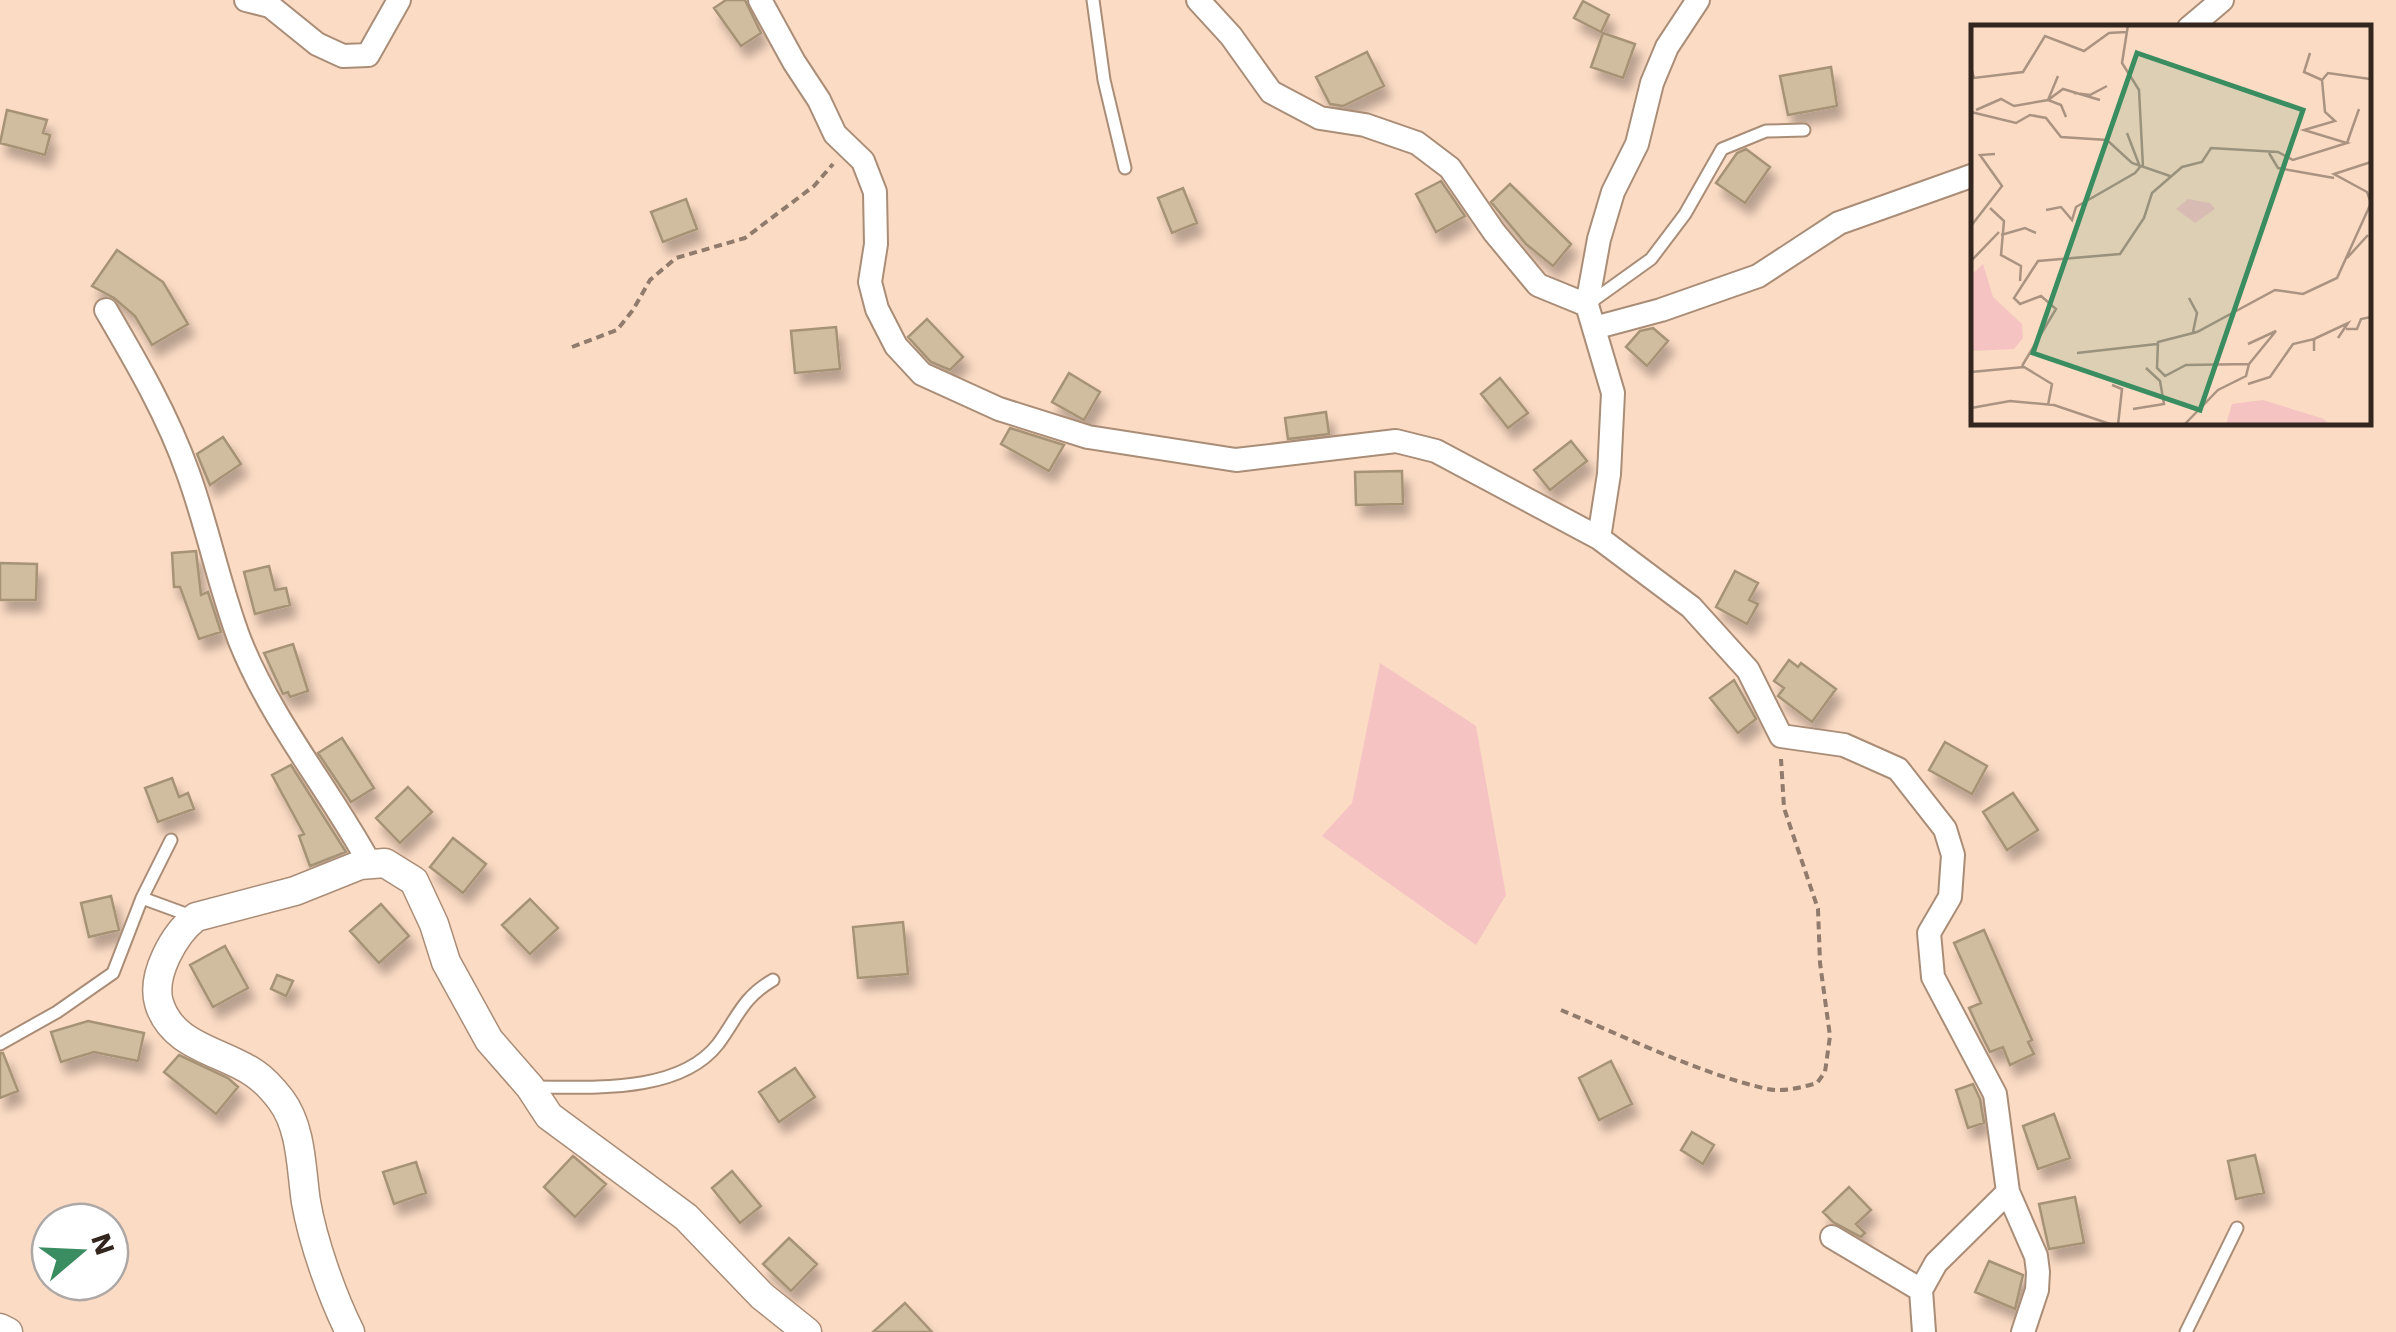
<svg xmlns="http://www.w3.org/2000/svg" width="2396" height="1332" font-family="'Work Sans',sans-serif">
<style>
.green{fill:#f5c3c2}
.building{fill:#d0bc9e;stroke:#a69376;stroke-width:2.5;filter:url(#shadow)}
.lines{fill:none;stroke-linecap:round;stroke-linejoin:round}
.service-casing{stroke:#aa8d77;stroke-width:15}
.minor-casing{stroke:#aa8d77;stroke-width:26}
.tertiary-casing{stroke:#aa8d77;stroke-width:31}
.path{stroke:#907b6c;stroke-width:4;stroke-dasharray:8 5;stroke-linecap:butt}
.service{stroke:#fff;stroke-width:11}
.minor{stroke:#fff;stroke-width:22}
.tertiary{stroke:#fff;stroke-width:28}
.inset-road{fill:none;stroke:#ab9382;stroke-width:2.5}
.view{fill:#398d60;fill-opacity:0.15;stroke:#398d60;stroke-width:5}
.inset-edge{fill:none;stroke:#32261e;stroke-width:5}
</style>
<defs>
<filter id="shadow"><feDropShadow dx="6" dy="11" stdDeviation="5" flood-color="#0004"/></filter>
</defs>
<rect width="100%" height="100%" fill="#fbdbc4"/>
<path class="green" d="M1380,663L1476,726L1506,895L1476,945L1322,836L1352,803Z"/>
<path class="building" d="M726,0H745L761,33L741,46L714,8Z
M1583,1L1609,15L1601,32L1574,18Z
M1603,33L1635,44L1623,78L1591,67Z
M1367,52L1384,86L1343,106L1330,104L1316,77Z
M1831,67L1837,106L1788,115L1780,76Z
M7,110L47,120L43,133L50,135L45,155L0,143Z
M1746,149L1770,167L1745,203L1716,183L1737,153Z
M1441,181L1465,216L1436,232L1416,194Z
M1510,184L1571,244L1553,266L1526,244L1491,202Z
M1183,188L1197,223L1172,233L1158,198Z
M686,199L697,229L663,242L651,212Z
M117,250L163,282L188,324L152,345L135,316L114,298L92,286Z
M927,319L963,357L950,370L931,362L908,337Z
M836,327L840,369L795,373L791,331Z
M1653,328L1668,341L1647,366L1626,347L1640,331Z
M1069,373L1100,392L1084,420L1052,402Z
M1500,378L1528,413L1508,428L1481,394Z
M1326,412L1329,434L1288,439L1285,418Z
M1010,428L1064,445L1049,471L1001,444Z
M223,437L241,464L210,485L197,454Z
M1571,441L1587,461L1550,490L1534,470Z
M1402,471L1403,504L1356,505L1355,472Z
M196,551L201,595L208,592L221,632L199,639L180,587H174L172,553Z
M0,563L37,564L36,600H0Z
M269,566L275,590L286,588L290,605L255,614L244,572Z
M1735,571L1758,583L1749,600L1758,604L1747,624L1716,607Z
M293,644L308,691L290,697L288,692L283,694L264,653Z
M1789,660L1798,667L1801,663L1836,689L1812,722L1778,696L1784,688L1774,681Z
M1734,680L1756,719L1738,733L1710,698Z
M342,738L374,788L351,802L318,753Z
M1945,742L1987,766L1972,794L1929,770Z
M291,765L346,852L310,866L299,836L304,834L272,775Z
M172,778L179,797L188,793L194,809L158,822L145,788Z
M408,787L432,812L400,843L376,818Z
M2013,793L2038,830L2007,850L1983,812Z
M453,838L486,864L463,893L430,867Z
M111,896L119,930L89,937L81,903Z
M530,899L558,928L530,954L502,925Z
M381,904L409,936L379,963L350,931Z
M903,922L908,974L858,978L853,927Z
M1984,930L2032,1040L2028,1042L2034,1054L2010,1065L2003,1047L1990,1052L1984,1040L1969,1008L1981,1003L1954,943Z
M225,946L248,988L213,1007L190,965Z
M277,975L293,981L286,996L271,989Z
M88,1021L144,1033L138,1061L94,1052L61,1062L51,1032Z
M0,1053H3L18,1091L0,1098Z
M179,1055L228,1078L238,1087L216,1114L164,1072Z
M1611,1061L1632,1104L1599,1120L1579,1078Z
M795,1068L815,1097L779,1122L759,1092Z
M1973,1084L1980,1099L1984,1123L1968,1128L1956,1090Z
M2054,1114L2070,1158L2038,1169L2023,1126Z
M1692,1132L1714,1145L1703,1164L1681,1150Z
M2255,1155L2264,1193L2236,1199L2228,1161Z
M573,1156L606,1184L575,1217L544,1187Z
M416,1162L426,1193L394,1204L383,1172Z
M732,1171L761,1206L740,1223L712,1188Z
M1849,1187L1871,1210L1856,1224L1865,1233L1861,1237L1833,1222L1823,1212Z
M2075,1197L2084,1243L2049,1249L2039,1204Z
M789,1238L817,1264L791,1291L763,1264Z
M1989,1261L2023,1275L2015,1309L1975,1292Z
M905,1303L932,1332H873Z"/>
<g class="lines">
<defs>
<path id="service" d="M1093,0L1104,80L1125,168
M1591,302L1651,259L1685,214L1722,149L1766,131L1804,130
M142,898L194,917
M0,1044L57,1012L113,973L142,898L171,840
M534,1087C591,1087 679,1094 718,1044C738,1017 742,998 773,980
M2186,1332L2237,1228"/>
<path id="minor" d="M246,0L270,6L317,44L343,56L368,55L399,0
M760,0L794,62L819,100L835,134L863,161L875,192L876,244L870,282L877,309L896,346L922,374L999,409L1088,437L1236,460L1396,441L1436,451L1599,538L1691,607L1748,670L1781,736L1844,745L1898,769L1945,829L1953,855L1950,897L1929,933L1933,977L1995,1094L2008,1192L2036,1256L2038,1272L2037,1290L2023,1332
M1198,0L1231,36L1271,92L1320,118L1365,125L1417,143L1450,168L1494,232L1538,285L1587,305
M2189,28L2222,0
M106,310C137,363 168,416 188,473C208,528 219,586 240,641C272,721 329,789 370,864
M1594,328L1661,310L1758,276L1839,223L1974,175
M1599,538L1609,474L1613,393L1587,305L1599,239L1613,192L1637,144L1652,83L1667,47L1698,0
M1832,1237L1921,1290
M1924,1332L1921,1290L1936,1263L2008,1192"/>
<path id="tertiary" d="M0,1328L8,1332
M350,1332C332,1296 313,1242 306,1202C301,1169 302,1128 281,1100C274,1091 263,1079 254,1073C222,1051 172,1047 159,1003C151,975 174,934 196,917L295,891L360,865L385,863L414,881L434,924L446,962L489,1040L530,1087L549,1116L686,1217L762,1296L807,1332"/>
</defs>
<use href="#service" class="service-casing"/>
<use href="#minor" class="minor-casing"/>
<use href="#tertiary" class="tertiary-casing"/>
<path class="path" d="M572,347L617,330L633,310L650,280L676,258L745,238L814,186L833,164
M1561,1010C1623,1036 1699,1073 1763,1088C1781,1093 1799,1088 1817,1083L1825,1072L1830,1036L1820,963L1818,909L1784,808L1781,759"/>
<use href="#service" class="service"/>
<use href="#minor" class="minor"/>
<use href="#tertiary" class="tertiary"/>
</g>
<g transform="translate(1971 25)">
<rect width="400" height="400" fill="#fbdbc4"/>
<path d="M217,174L239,178L244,184L224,198L205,184ZM12,239L22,272L51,299L52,313L43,324L0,326V250ZM292,375L353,394L359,400H255L261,379Z" fill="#f5c3c2"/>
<path class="inset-road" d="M157,0L151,38L168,65L172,142M339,28L333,47L351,55M1,46L3,53L52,47L74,11L113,26L138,8L155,7M87,51L77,75L90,80L95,92M351,55L357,48L399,54M103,68L119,70L136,61M5,85L30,74L43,81L77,75L92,64L129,75M0,87L45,98L59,90L75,93L90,112L136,115L161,138L199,151M376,118L388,84M298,128L307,143L363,153M19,183L33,196L30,230L50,241L49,256M75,185L90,182L101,195L105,182L164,148L169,142L156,108M0,201L31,161L9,130L24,129M30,210L54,203L65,208M376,233L397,210M0,236L28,207M218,273L226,288L222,307M375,304H386L390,294L400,292M343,314L377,298L367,313M277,319L305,306L278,339M106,328L186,319M51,341L85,284L70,271L49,279L43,273L67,236L149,229L173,193L181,168L211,142L231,137L240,123L307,127L322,135L376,118L333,105L364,96L354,87L351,55M0,347L53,342L81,359L77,380M277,359L299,352L322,319L343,314V326M141,360L151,364L147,400M0,383L39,376L83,380L142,400M162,384L193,379L189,356L175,343M213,400L247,365L275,351L278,339L215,340L194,351L186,343L187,317L226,307L304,265L332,269L366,253L400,178L396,167L363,149L400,137"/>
<path class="view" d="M166,28L332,85L229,385L62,328Z"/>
<rect width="400" height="400" class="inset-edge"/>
</g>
<g transform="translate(80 1252) rotate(71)"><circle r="48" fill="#ffffff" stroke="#ada8a5" stroke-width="2.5"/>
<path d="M0-8L18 38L0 25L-18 38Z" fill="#398d60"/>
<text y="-15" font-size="28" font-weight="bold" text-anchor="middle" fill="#32261e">N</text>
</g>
</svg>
